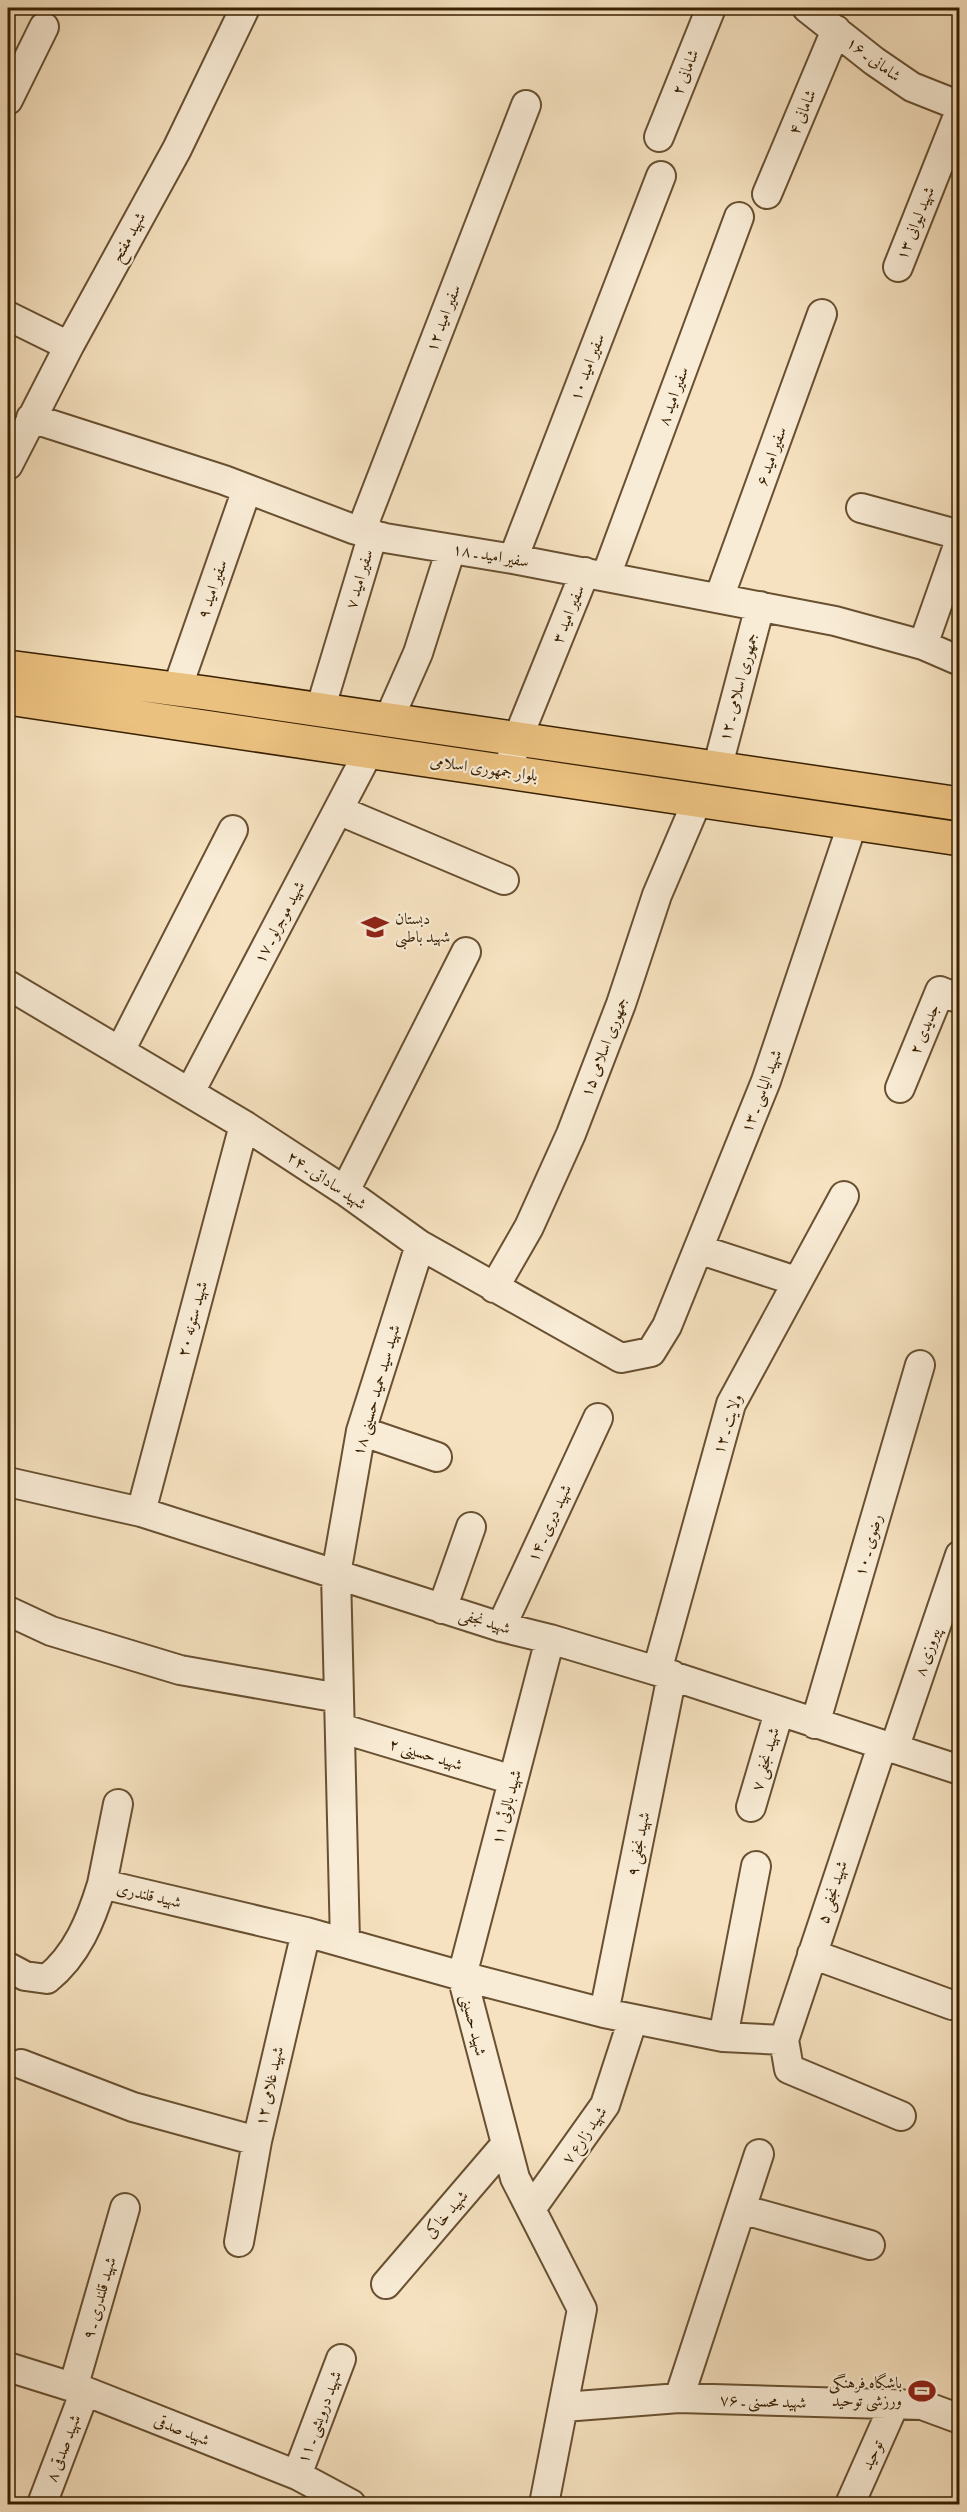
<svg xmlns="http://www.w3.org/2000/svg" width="967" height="2512" font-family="'IM FELL French Canon',Amiri,serif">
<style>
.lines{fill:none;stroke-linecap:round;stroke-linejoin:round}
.minor-casing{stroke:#685031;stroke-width:32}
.major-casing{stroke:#392001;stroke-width:36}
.minor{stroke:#f9ecd6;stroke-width:28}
.major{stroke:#ebc180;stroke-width:33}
.labels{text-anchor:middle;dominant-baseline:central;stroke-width:4.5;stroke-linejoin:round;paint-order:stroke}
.street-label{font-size:16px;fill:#392001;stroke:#f9ecd6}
.poi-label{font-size:16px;fill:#392001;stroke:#f9ecd6;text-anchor:start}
</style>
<rect width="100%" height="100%" fill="#f6e2c0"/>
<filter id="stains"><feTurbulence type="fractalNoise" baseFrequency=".00333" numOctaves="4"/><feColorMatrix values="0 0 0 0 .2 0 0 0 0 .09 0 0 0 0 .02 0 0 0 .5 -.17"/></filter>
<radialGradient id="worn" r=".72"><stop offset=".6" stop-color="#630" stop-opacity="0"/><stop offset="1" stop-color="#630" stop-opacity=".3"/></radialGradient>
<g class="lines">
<defs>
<path id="minor" d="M807,8L874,61L912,87L960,106
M8,100L44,27
M659,137L711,8
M767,194L836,30
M898,267L960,111
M8,316L69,346
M31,418L224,480L353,529L385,538L513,559L835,621L923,645L960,661
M8,465L69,346L177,149L245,8
M861,508L960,535
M361,531L526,105
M513,559L661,176
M606,576L739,217
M719,598L822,314
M923,645L960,540
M177,689L247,489
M320,710L373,534
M388,721L418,653L451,549
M511,760L517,740L585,572
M717,769L760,606
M338,810L504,880
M8,985L244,1125L345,1191L420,1245L621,1358L651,1352L667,1326L766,1081L853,822
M120,1051L233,830
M900,1088L940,991L960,999
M190,1092L369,751
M345,1191L466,952
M698,1249L796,1281
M494,1288L529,1227L571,1134L621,1004L657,895L698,799
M361,1431L437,1457
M8,1482L141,1512L501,1627L550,1639L657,1671L960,1770
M141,1512L244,1125
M442,1609L471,1527
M8,1611L51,1631L180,1670L339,1698
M501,1627L598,1418
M550,1639L462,1976L604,2013L723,2037L784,2040
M657,1671L731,1404L844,1196
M815,1724L920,1365
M340,1728L513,1780
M882,1746L784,2040L789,2069L901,2116
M894,1749L960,1555
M751,1807L779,1712
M102,1884L118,1804
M345,1942L336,1574L361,1431L420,1245
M812,1954L952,2005
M8,1967L25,1976L47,1979C77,1955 91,1920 102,1884L306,1932L462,1976L515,2178L582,2309L544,2504
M604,2013L672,1675
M723,2037L756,1866
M21,2064L133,2107L257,2141
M531,2209L605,2105L633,2019
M741,2209L870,2245
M239,2242L257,2141L306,1932
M386,2284L506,2144
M8,2367L85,2391L297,2475L351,2504
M73,2388L125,2208
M679,2398L759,2154
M564,2407L679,2398L922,2405L960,2419
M297,2475L341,2359
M42,2504L85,2391
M850,2504L894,2405"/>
<path id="major" d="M8,667L206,693L960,804
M8,698L960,839"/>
</defs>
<use href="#minor" class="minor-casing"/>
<use href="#major" class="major-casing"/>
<use href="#minor" class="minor"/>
<use href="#major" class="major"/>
</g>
<defs>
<symbol id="school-bare" viewBox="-9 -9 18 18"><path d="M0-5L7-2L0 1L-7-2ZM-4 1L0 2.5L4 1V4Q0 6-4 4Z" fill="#8f2418" stroke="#f9ecd6" stroke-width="2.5" paint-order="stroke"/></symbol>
<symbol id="stadium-bare" viewBox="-9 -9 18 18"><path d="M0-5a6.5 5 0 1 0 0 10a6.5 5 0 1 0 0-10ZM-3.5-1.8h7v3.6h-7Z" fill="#8f2418" stroke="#f9ecd6" stroke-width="2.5" paint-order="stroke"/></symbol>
</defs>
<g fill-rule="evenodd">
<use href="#school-bare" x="356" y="908" width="38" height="38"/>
<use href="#stadium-bare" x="903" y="2372" width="38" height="38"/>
</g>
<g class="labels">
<g class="street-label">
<text transform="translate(874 59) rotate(37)">شامانی ـ ۱۶</text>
<text transform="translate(685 72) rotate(-68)">شامانی ۲</text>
<text transform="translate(802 112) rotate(-67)">شامانی ۴</text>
<text transform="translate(915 223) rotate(-68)">شهید لیوانی ۱۳</text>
<text transform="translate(128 237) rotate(-61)">شهید مفتح</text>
<text transform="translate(443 318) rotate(-69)">سفیر امید ۱۲</text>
<text transform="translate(587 367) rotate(-69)">سفیر امید ۱۰</text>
<text transform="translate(673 396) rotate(-70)">سفیر امید ۸</text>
<text transform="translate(771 456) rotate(-70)">سفیر امید ۶</text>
<text transform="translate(491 555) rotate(10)">سفیر امید ـ ۱۸</text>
<text transform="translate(359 579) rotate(-73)">سفیر امید ۷</text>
<text transform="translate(212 589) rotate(-71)">سفیر امید ۹</text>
<text transform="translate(568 614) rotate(-68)">سفیر امید ۳</text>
<text transform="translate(738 687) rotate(-75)">جمهوری اسلامی ـ ۱۲</text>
<text transform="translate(484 768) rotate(8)">بلوار جمهوری اسلامی</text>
<text transform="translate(279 922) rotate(-62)">شهید موجرلو ـ ۱۷</text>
<text transform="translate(924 1029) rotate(-67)">جدیدی ۲</text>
<text transform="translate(604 1047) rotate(-69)">جمهوری اسلامی ۱۵</text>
<text transform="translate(761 1091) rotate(-69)">شهید الیاسی ـ ۱۳</text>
<text transform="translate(327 1180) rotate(34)">شهید ساداتی ـ ۲۴</text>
<text transform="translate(192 1319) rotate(-75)">شهید ستونه ۲۰</text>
<text transform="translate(376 1390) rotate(-74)">شهید سید حمید حسینی ۱۸</text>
<text transform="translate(727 1424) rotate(-72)">ولایت ـ ۱۲</text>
<text transform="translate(549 1523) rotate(-65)">شهید دیری ـ ۱۴</text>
<text transform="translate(868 1545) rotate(-74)">رضوی ـ ۱۰</text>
<text transform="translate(485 1621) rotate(17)">شهید نجفی</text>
<text transform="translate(927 1652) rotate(-71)">پیروزی ۸</text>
<text transform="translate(426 1754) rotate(17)">شهید حسینی ۲</text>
<text transform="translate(765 1759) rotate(-74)">شهید نجفی ۷</text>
<text transform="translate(506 1807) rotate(-75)">شهید بالوئی ۱۱</text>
<text transform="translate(638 1844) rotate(-79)">شهید نجفی ۹</text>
<text transform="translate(832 1892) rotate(-72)">شهید نجفی ۵</text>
<text transform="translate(149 1895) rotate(13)">شهید قلندری</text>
<text transform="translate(474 2025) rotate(76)">شهید حسینی</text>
<text transform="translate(269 2086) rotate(-77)">شهید غلامی ۱۲</text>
<text transform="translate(584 2135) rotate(-55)">شهید زارع ۷</text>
<text transform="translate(446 2214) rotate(-49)">شهید خاکی</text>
<text transform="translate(99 2298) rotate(-74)">شهید قلندری ـ ۹</text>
<text transform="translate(763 2401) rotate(2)">شهید محسنی ـ ۷۶</text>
<text transform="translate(319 2417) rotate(-69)">شهید درویشی ـ ۱۱</text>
<text transform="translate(182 2430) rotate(22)">شهید صدقی</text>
<text transform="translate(63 2448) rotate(-69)">شهید صدقی ۸</text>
<text transform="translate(872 2455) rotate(-66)">توحید</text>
</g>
<g class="poi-label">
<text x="395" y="918">دبستان<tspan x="395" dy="18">شهید باطبی</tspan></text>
<text x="902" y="2382" text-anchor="end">باشگاه فرهنگی<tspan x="902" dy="18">ورزشی توحید</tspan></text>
</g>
</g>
<rect width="967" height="2512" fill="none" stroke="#f6e2c0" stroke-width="30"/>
<rect x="9" y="9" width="949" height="2494" fill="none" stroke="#392001" stroke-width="3"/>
<rect x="15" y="15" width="937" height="2482" fill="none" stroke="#392001" stroke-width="1.5"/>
<rect width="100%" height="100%" filter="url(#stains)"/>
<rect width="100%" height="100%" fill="url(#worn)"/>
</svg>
